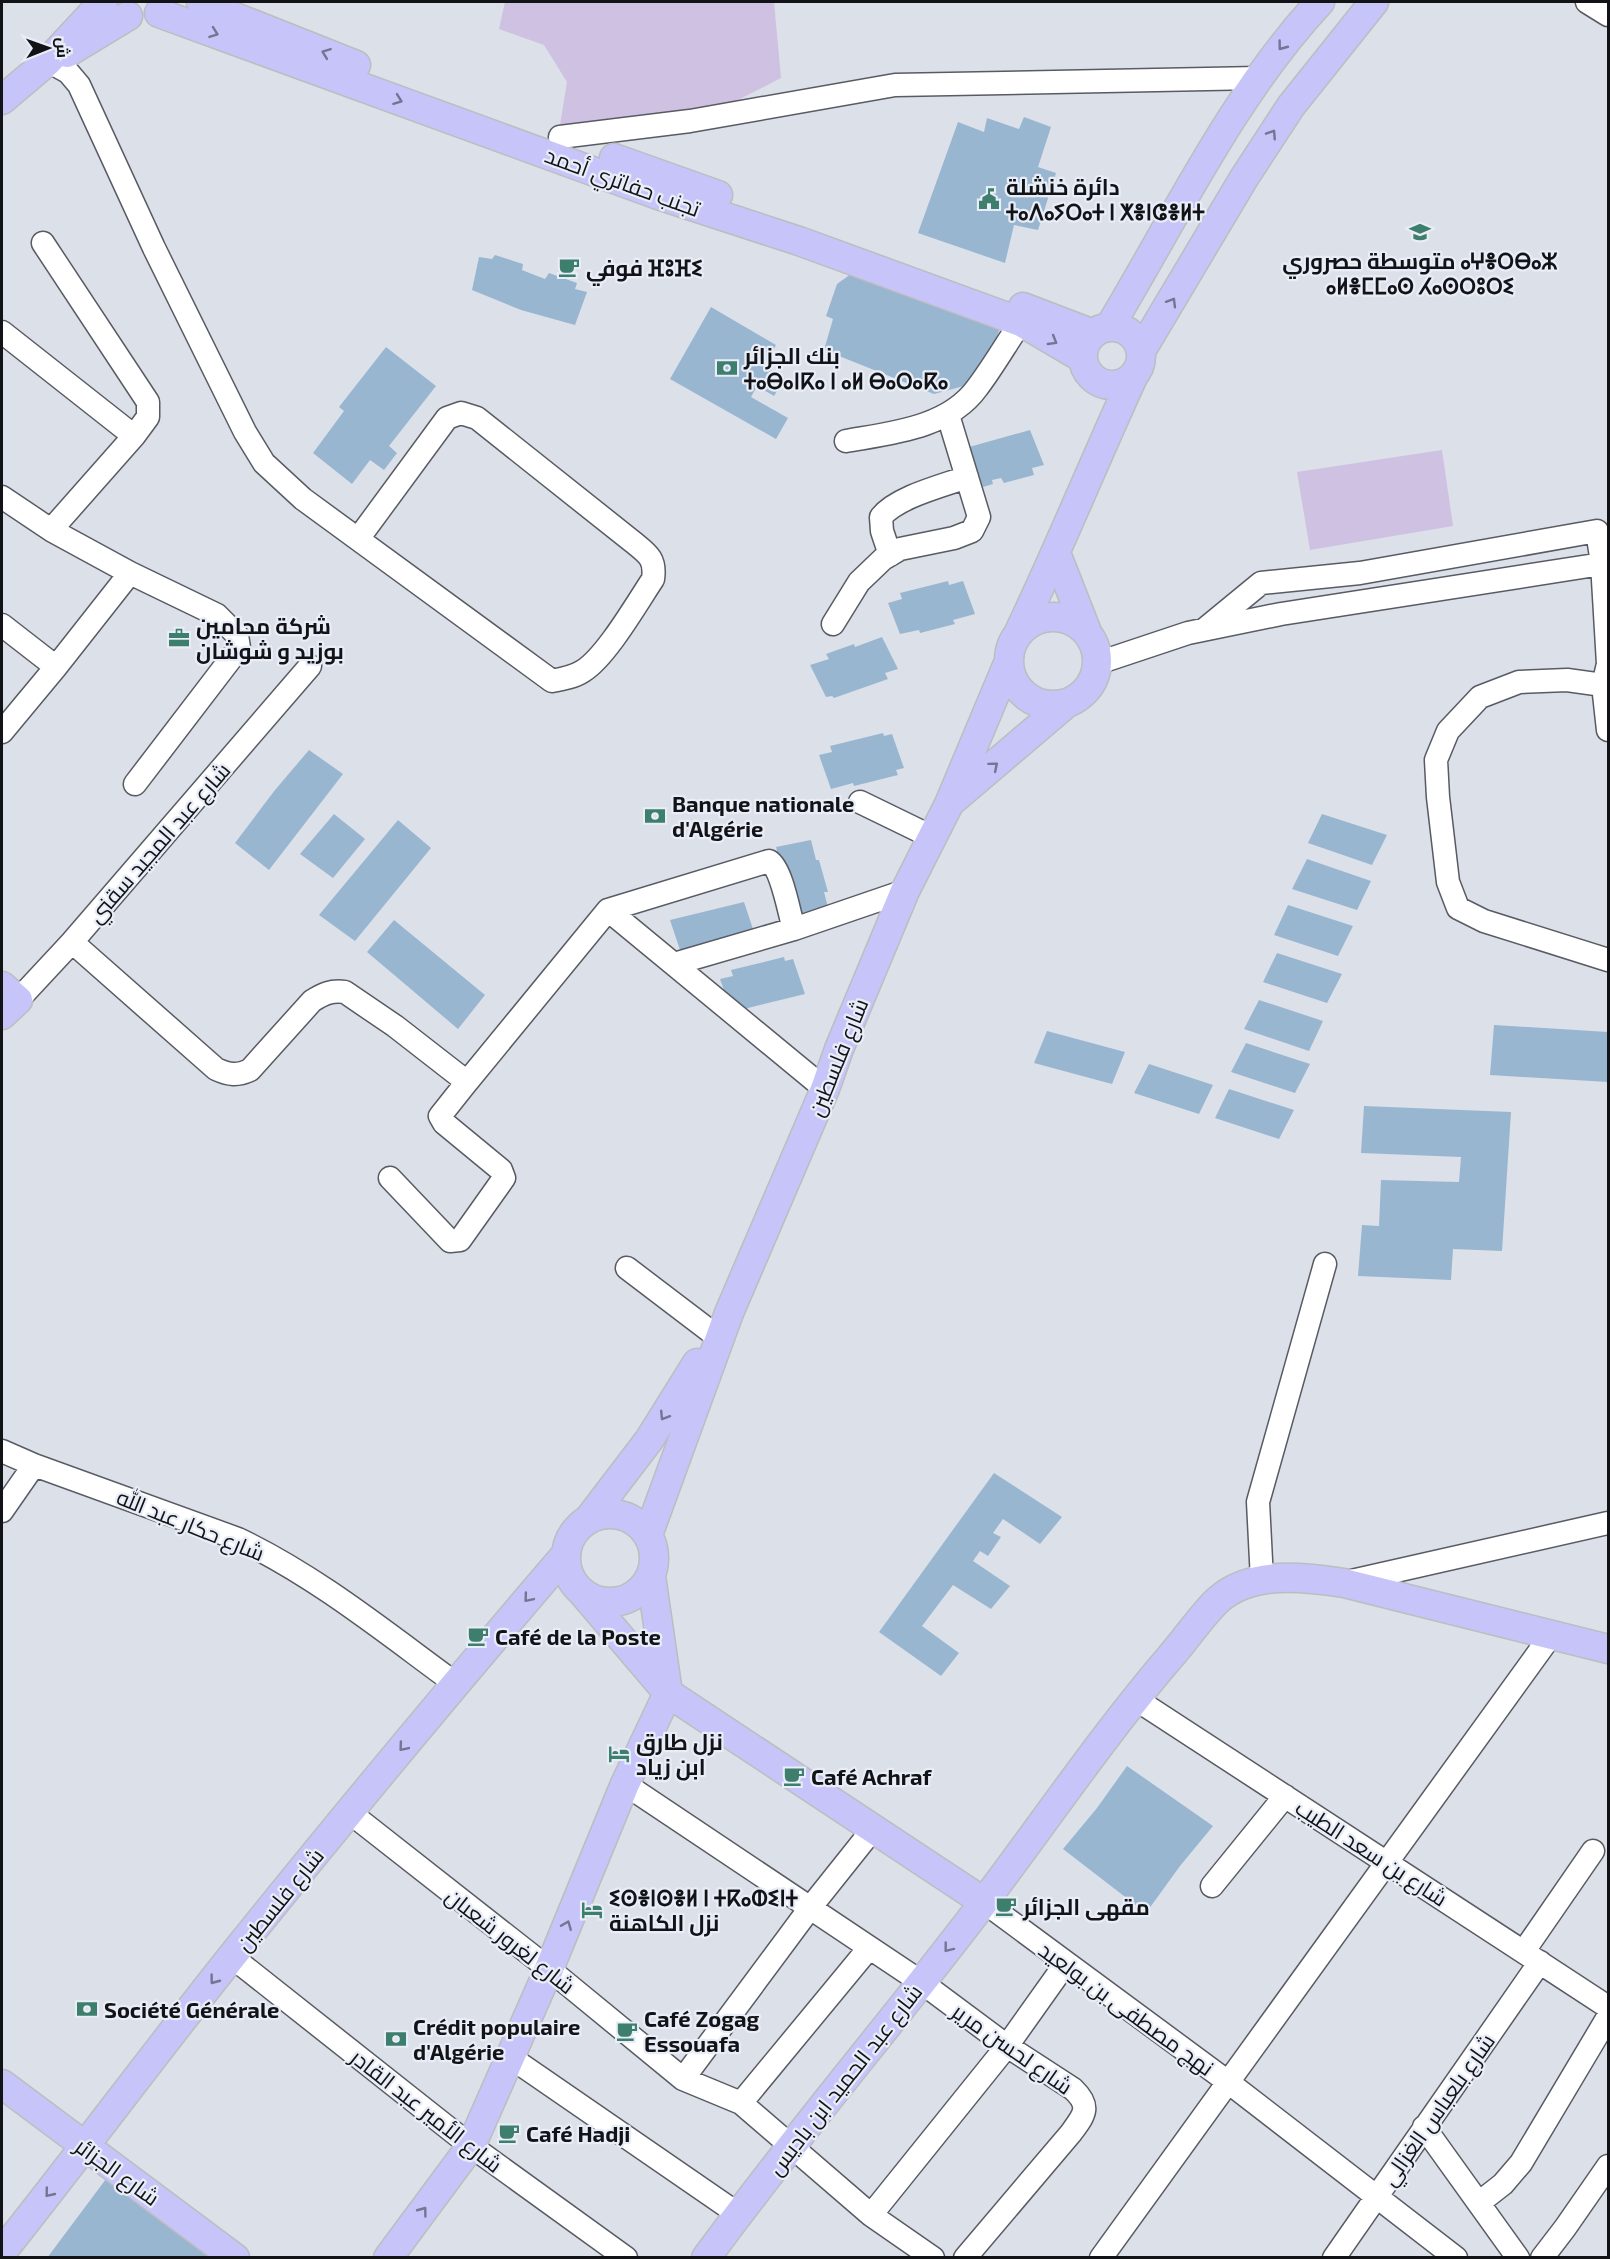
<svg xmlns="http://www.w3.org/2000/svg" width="1610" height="2259" font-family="'Exo 2',Cairo,'Noto Sans Tifinagh',sans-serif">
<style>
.green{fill:#cfc1e2}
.building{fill:#99b6d1}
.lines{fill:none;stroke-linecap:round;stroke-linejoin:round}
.minor-casing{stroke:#585b63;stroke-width:25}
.major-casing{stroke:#bcbdbe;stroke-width:31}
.minor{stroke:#fff;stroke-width:22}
.major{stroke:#c7c4fa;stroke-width:28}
.oneway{stroke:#757493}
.labels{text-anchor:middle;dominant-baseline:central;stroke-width:4.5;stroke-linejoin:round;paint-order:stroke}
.street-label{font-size:22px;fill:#111316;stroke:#e9edf7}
.poi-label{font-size:22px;font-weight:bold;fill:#111316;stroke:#e9edf7;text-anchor:start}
</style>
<rect width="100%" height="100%" fill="#dce0e9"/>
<path class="green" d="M505,2H774L781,78L734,102L664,119L560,125L567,82L544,45L499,29Z
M1442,450L1453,526L1310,550L1297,472Z"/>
<path class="building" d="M1024,117L1051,127L1038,167L1056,173L1038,230L1014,225L1005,263L918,233L958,122L984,132L987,118L1019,129Z
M495,255L523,264L522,270L532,274L545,279L549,273L577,283L575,289L587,292L575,325L521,310L472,290L479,257L492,259Z
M855,271L1002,321L991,355L975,383L934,394L824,350L833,319L826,316L837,284Z
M711,307L776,345L764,366L785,378L774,396L757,386L751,397L788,418L776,439L670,379Z
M386,347L436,386L389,446L397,453L384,470L370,460L352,484L313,453L344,411L339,407Z
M1030,430L1044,465L1032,468L1034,475L1004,483L1001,478L992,480L993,484L983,487L981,482L976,484L962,449Z
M948,581L949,585L963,581L975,614L953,620L955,624L920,633L919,630L900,634L888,603L902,599L900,593Z
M882,637L898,669L885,673L888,679L834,698L832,696L826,697L810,665L829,659L826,654L854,644L855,647Z
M883,733L884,736L892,734L904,768L896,770L898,775L854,786L853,783L831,789L819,755L832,752L830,746Z
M309,750L343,774L269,870L235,843L275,790Z
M334,814L365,839L333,878L300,854Z
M1322,814L1387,835L1372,865L1308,843Z
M398,820L431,848L355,941L319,915Z
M811,840L816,860H819L828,892H824L830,915L796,922L776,847Z
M1307,859L1371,881L1357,910L1292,889Z
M744,902L756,938L682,956L670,920Z
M1288,905L1353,926L1338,956L1274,935Z
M394,920L485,995L458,1029L367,952Z
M1277,953L1342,974L1327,1003L1263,982Z
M784,957L785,961L793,959L805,994L732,1012L720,979L733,976L731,970Z
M1259,1000L1323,1021L1309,1051L1244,1029Z
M1494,1025L1608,1032V1082L1490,1075Z
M1047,1031L1125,1052L1112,1084L1034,1063Z
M1246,1043L1310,1064L1295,1093L1231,1072Z
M1149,1064L1213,1085L1199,1114L1134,1093Z
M1229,1089L1294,1110L1279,1139L1215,1118Z
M1364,1106L1511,1112L1502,1251L1453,1249L1451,1280L1358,1276L1362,1225L1379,1226L1381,1180L1459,1182L1461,1157L1361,1153Z
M994,1473L1062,1517L1040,1544L1003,1519L993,1533L1001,1537L988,1556L980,1551L973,1561L1010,1586L991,1609L953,1585L922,1626L959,1653L941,1676L879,1632Z
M1127,1766L1213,1826L1180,1866L1146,1913L1063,1849L1097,1808Z
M106,2179L212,2258H47Z"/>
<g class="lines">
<defs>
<path id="minor" d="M1587,2L1608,15
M48,61L68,72L79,85L154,248L245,432L264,463L303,499L552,681C563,679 574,677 583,671C606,657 637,603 653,579C656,559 648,554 633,542L477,418L461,413L447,418L358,539
M560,137L690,121L895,85L1258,78
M43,243L148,402V417L134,436
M2,332L134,436L51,530
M846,441C891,433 948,428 977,388C993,367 1006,344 1021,322
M2,497L51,530L130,573L217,615L237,635L239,648L135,784
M890,555L882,531L881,517C897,497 942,486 967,477
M833,624L859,582L883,559L900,549L954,538L972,531L979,517L948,415
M2,625L56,667L2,732
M1205,629L1261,583L1360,573L1597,531L1602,563L1608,664L1603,685L1608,730
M1098,663L1188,633L1281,614L1608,563
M56,667L130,573
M1603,685L1567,680L1519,682L1480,697L1448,731L1436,760L1438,797L1448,882L1458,908L1484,921L1608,960
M860,802L932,837
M608,910L825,1089
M72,942L216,1069C229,1075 237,1076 250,1070L312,1001C323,994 331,990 345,992L395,1026L467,1082L608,910L769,861C782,869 789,913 794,929
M674,964L794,929L905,891
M18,1000L72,942L310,666
M390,1178L450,1241L460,1240L504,1178L501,1170L444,1123L440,1116L467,1082
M627,1268L719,1338
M2,1451L34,1465L238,1539C316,1576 386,1633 456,1684
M2,1511L34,1465
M1262,1580L1258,1502L1325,1264
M1347,1582L1608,1523
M1134,1698L1608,2007
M625,1784L921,1982L1007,2046L1073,2089C1092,2107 1084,2115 1071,2133L965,2258
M349,1812L549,1969L683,2079L741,2103L871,2215L933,2258
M1212,1886L1285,1796
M984,1902L1228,2082L1456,2258
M1524,1951L1593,1851
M232,1957L471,2146L626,2258
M510,2057L738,2214
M683,2079L810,1908L873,1829
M741,2103L869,1948
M1424,2127L1518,2258
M1480,2202L1503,2184L1521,2163L1608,2017
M871,2215L1007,2046L1066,1963
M1101,2258L1552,1634
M1334,2258L1540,1962
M1542,2258L1565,2228L1608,2166"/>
<path id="major" d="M201,2L225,13L356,65
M159,13L658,195L799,241L1021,322L1082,358
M67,53L128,16
M2,100L48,61L103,2
M614,158L718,195
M1023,307L1091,333
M1110,326C1175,218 1234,94 1320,2
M1083 356a29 29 0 1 1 58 0a29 29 0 1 1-58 0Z
M1141,351L1244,178L1291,106L1374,2
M1056,553L1087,632
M1009 661a44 44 0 1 1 88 0a44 44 0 1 1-88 0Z
M1019,632C1059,548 1094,462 1133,377
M953,800L1067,703
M2,986L18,1000L2,1015
M566 1558a44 44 0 1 1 88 0a44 44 0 1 1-88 0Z
M588,1520L649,1440L697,1363
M648,1535L729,1313L825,1089L839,1049L905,891L949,804L1009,661
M651,1576L668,1693
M581,1591L668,1693L984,1902
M2,2084L235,2258
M2,2252C80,2154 155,2053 233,1955C342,1819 453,1686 566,1554
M388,2258L471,2146L549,1969L625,1784L668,1693
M706,2258C795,2136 893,2022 984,1902C1046,1820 1104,1734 1171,1656C1187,1638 1201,1616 1218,1600C1252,1570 1304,1577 1344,1583L1608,1649"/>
</defs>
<use href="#minor" class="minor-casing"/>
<use href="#major" class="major-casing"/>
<use href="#minor" class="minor"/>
<use href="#major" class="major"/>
</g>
<defs><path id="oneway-chevron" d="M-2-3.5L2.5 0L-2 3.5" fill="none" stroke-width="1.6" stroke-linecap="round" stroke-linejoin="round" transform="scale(1.5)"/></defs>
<g class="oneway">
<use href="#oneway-chevron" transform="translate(214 33) rotate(20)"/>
<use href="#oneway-chevron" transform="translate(1282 46) rotate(127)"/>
<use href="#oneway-chevron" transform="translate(326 53) rotate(-159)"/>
<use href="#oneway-chevron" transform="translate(398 100) rotate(20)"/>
<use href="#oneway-chevron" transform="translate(1272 134) rotate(-57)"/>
<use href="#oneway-chevron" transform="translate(1172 302) rotate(-59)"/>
<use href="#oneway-chevron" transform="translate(1053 341) rotate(31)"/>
<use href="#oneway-chevron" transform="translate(994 766) rotate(-40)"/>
<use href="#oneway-chevron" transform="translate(664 1416) rotate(122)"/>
<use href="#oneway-chevron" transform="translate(528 1598) rotate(130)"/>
<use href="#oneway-chevron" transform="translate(403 1747) rotate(130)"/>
<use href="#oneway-chevron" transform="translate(567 1925) rotate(-68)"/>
<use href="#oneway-chevron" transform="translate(948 1948) rotate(128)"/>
<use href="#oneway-chevron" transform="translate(214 1980) rotate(127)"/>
<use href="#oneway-chevron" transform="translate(49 2193) rotate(129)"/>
<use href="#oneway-chevron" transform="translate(423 2211) rotate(-53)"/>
</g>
<defs>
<symbol id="civic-bare" viewBox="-9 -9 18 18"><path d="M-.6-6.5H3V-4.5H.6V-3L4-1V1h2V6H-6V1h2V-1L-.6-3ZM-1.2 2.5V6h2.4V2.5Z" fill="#3e7e6c" stroke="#e9edf7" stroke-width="2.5" paint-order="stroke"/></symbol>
<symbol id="school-bare" viewBox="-9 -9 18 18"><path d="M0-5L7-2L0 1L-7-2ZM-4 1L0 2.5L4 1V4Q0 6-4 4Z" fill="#3e7e6c" stroke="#e9edf7" stroke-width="2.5" paint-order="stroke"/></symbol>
<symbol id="cafe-bare" viewBox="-9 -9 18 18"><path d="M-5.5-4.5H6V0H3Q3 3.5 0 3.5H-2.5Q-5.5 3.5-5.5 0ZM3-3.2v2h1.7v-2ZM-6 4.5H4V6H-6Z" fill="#3e7e6c" stroke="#e9edf7" stroke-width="2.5" paint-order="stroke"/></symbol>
<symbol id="bank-bare" viewBox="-9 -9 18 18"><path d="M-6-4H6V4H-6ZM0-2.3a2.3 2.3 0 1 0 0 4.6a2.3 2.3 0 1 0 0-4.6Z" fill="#3e7e6c" stroke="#e9edf7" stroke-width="2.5" paint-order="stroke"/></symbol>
<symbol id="office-bare" viewBox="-9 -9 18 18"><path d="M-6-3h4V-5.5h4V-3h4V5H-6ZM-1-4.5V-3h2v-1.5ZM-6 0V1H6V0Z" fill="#3e7e6c" stroke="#e9edf7" stroke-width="2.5" paint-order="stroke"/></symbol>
<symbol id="hotel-bare" viewBox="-9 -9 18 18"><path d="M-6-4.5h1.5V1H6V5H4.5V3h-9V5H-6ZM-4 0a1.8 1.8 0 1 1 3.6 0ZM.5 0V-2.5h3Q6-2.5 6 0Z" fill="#3e7e6c" stroke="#e9edf7" stroke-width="2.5" paint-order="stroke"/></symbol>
</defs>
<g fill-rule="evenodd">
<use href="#civic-bare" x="974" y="184" width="30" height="30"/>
<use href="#school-bare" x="1405" y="217" width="30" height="30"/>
<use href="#cafe-bare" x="554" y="252" width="30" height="30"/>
<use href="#bank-bare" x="712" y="353" width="30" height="30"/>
<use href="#office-bare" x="164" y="623" width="30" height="30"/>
<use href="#bank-bare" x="640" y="801" width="30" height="30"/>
<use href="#cafe-bare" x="463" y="1621" width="30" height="30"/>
<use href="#hotel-bare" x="604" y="1739" width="30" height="30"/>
<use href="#cafe-bare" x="779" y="1761" width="30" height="30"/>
<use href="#cafe-bare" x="991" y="1891" width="30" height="30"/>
<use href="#hotel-bare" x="577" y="1895" width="30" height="30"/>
<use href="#bank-bare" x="72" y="1994" width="30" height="30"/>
<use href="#cafe-bare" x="612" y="2016" width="30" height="30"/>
<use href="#bank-bare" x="381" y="2024" width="30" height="30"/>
<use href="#cafe-bare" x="494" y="2118" width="30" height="30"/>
</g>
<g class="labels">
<g class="street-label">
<text transform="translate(623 181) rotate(20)">تجنب حفاتري أحمد</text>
<text transform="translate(158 842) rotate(-49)">شارع عبد المجيد سقني</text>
<text transform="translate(837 1057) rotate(-68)">شارع فلسطين</text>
<text transform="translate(191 1524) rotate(22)">شارع حكار عبد الله</text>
<text transform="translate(1372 1852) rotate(33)">شارع بن سعد الطيب</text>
<text transform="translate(279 1899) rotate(-51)">شارع فلسطين</text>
<text transform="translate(511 1940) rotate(38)">شارع لغرور شعبان</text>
<text transform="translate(1127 2008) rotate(36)">نهج مصطفى بن بولعيد</text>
<text transform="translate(1013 2048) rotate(35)">شارع لحسن مرير</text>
<text transform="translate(844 2079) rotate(-52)">شارع عبد الحميد ابن باديس</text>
<text transform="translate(1437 2109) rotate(-55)">شارع بلعباس الغزالي</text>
<text transform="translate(427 2110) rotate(38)">شارع الأمير عبد القادر</text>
<text transform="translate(118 2171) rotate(36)">شارع الجزائر</text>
</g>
<g class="poi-label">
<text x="1006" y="186">دائرة خنشلة<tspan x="1006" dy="25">ⵜⴰⴷⴰⵢⵔⴰⵜ ⵏ ⵅⴻⵏⵛⴻⵍⵜ</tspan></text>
<text x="1420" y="260" text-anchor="middle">متوسطة حصروري ⴰⵖⴻⵔⴱⴰⵣ<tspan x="1420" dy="25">ⴰⵍⴻⵎⵎⴰⵙ ⵃⴰⵙⵔⵓⵔⵉ</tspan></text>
<text x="586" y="267">فوفي ⴼⵓⴼⵉ</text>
<text x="744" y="355">بنك الجزائر<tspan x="744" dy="25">ⵜⴰⴱⴰⵏⴽⴰ ⵏ ⴰⵍ ⴱⴰⵔⴰⴽⴰ</tspan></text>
<text x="196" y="625">شركة محامين<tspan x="196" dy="25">بوزيد و شوشان</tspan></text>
<text x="672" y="803">Banque nationale<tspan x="672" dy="25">d'Algérie</tspan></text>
<text x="495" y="1636">Café de la Poste</text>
<text x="636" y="1741">نزل طارق<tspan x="636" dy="25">ابن زياد</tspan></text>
<text x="811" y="1776">Café Achraf</text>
<text x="609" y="1897">ⵉⵙⴻⵏⵙⴻⵍ ⵏ ⵜⴽⴰⵀⵉⵏⵜ<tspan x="609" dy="25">نزل الكاهنة</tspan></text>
<text x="1023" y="1906">مقهى الجزائر</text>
<text x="104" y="2009">Société Générale</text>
<text x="644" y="2018">Café Zogag<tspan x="644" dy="25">Essouafa</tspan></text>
<text x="413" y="2026">Crédit populaire<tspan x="413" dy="25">d'Algérie</tspan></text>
<text x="526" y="2133">Café Hadji</text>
</g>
</g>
<rect width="1610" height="2259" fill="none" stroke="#111316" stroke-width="6"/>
<g transform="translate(48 48) rotate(89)" stroke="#e9edf7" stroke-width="4.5" paint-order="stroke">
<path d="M0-4.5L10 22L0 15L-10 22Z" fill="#111316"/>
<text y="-9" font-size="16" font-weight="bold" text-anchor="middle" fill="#111316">ش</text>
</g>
</svg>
